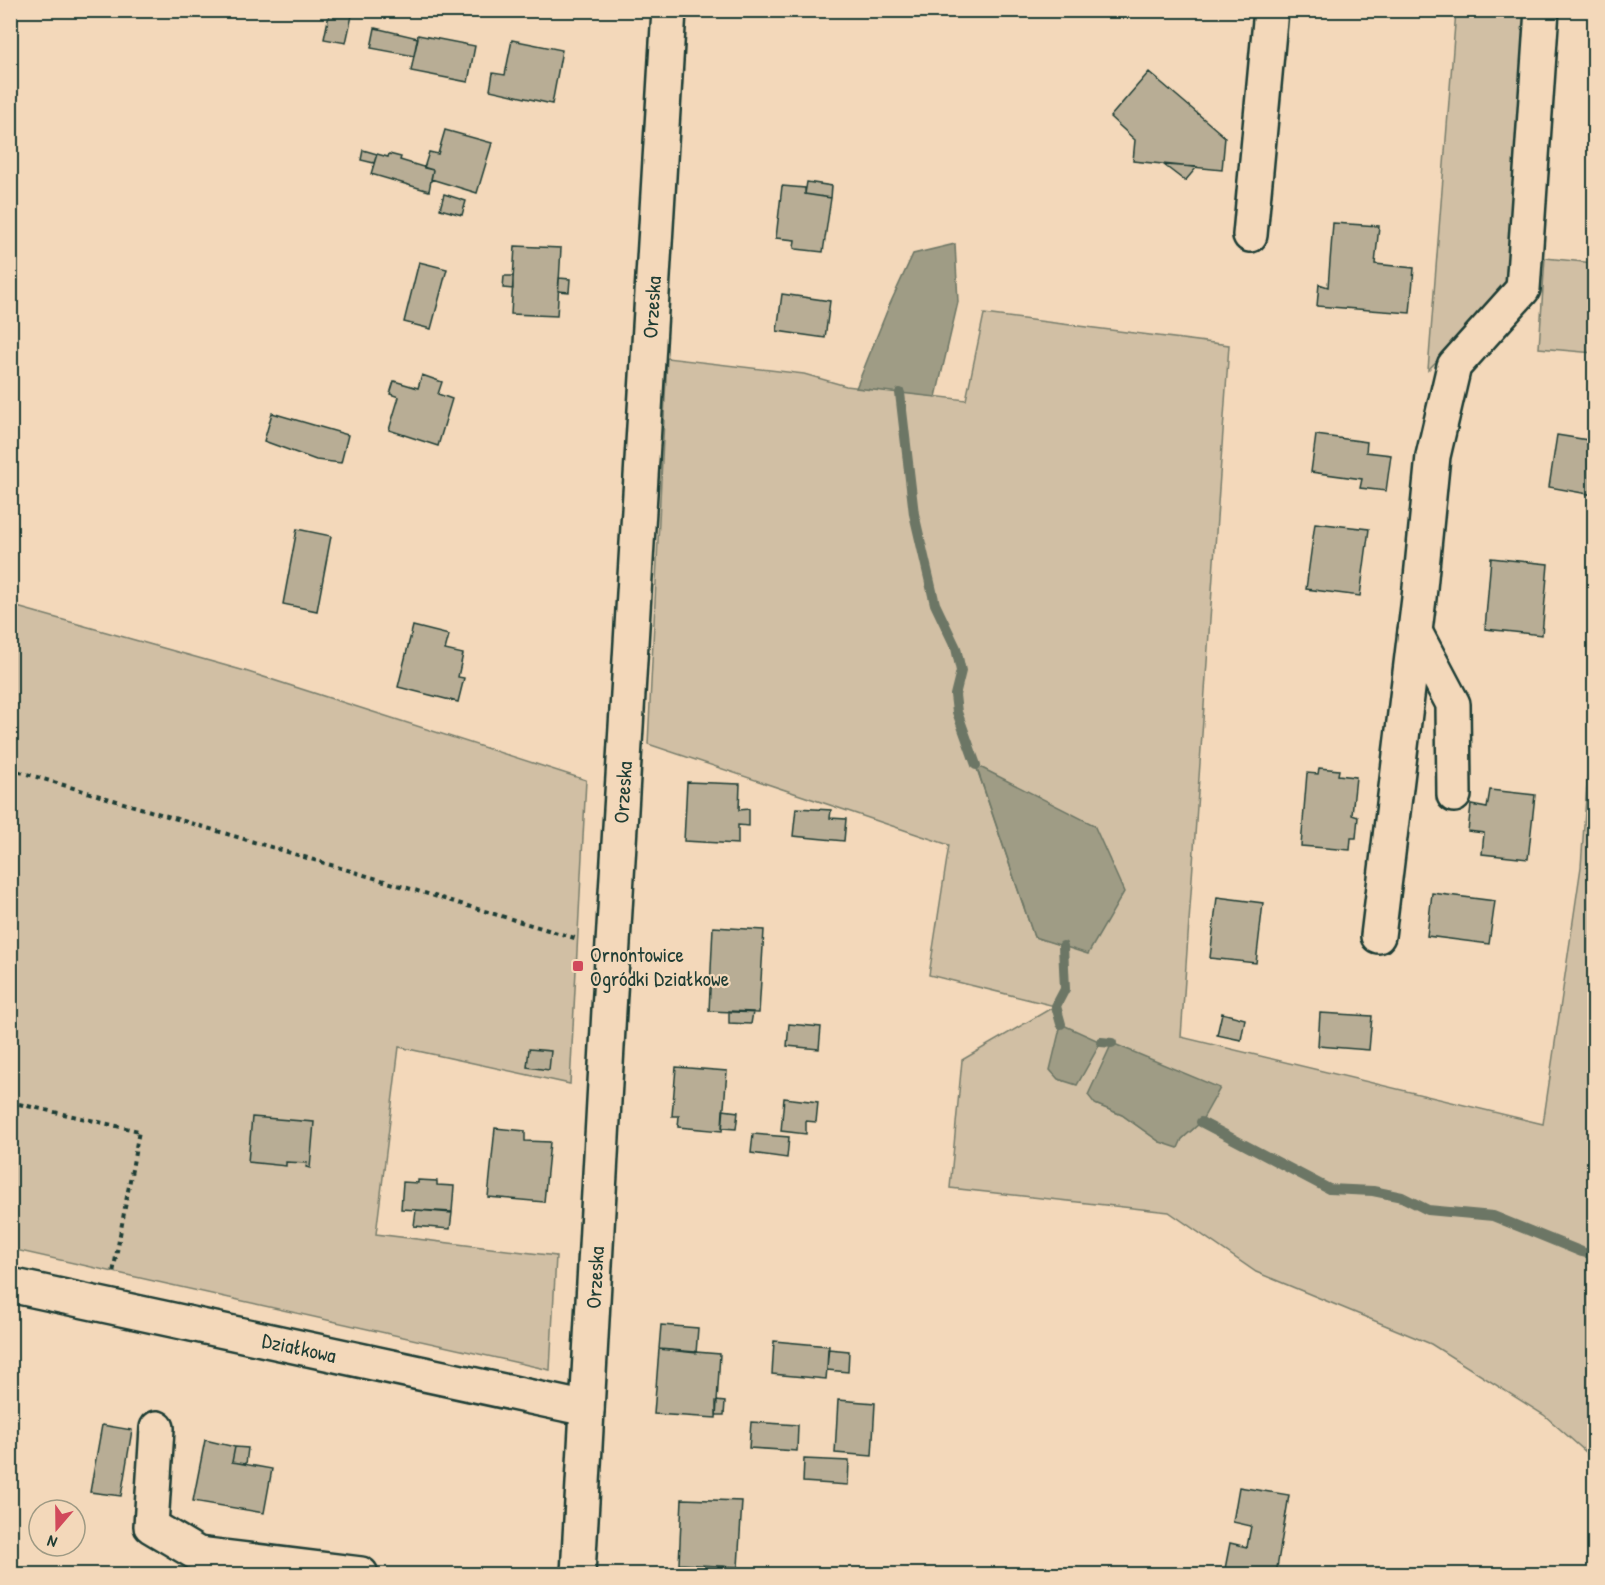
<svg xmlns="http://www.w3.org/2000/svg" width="1605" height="1585" font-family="'Patrick Hand',sans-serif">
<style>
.green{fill:#d1bfa4;stroke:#787e6c;stroke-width:1.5;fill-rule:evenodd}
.water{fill:#9f9c85;stroke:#6c7665;stroke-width:1.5}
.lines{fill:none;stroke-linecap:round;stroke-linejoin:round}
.stream{stroke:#6c7665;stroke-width:10}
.building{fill:#b8ad95;stroke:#1f3d34;stroke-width:1.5}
.minor-casing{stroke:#1f3d34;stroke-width:38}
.path{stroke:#1f3d34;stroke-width:4;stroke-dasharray:4.5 4.5;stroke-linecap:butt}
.minor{stroke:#f3d8ba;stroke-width:33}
.poi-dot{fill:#d1495b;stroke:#f3d8ba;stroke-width:2}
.labels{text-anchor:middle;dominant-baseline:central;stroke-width:4.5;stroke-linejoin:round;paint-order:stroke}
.street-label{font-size:21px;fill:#1f3d34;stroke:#f3d8ba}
.poi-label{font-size:21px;fill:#1f3d34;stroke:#f3d8ba;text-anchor:start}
</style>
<rect width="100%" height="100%" fill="#f3d8ba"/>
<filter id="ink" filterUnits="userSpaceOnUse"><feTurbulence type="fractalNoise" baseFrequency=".0167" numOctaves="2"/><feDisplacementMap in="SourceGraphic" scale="12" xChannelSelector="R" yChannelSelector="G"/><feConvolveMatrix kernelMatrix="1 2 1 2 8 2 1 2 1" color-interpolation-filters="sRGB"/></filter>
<g filter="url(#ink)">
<path class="green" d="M1456,11H1529L1511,285L1428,370Z
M1545,258L1594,263V353L1539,348Z
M984,314L1229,345L1181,1037L1543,1124L1581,867L1590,741H1594V1459L1544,1415L1431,1344L1256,1272L1169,1212L950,1188L962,1060L1055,1006L929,975L949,845L648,744L667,358L804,374L846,386L966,400ZM976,766L1088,953L1034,937ZM1095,1104L1201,1122L1182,1139L1160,1142L1122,1115Z
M10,605L245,671L586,780L570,1084L399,1047L376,1234L556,1256L550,1370L11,1249Z"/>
<path class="water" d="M955,244L958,302L936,397L856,388L889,306L913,254Z
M976,765L1094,825L1124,892L1088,954L1034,937Z
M1061,1024L1101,1042L1077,1085L1058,1079L1050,1070Z
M1112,1043L1220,1088L1201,1122L1182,1139L1178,1148L1160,1142L1122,1115L1095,1104L1088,1095Z"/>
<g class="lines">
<path class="stream" d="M900,393L914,514L935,604L956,648L961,671L955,695L957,712L976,765
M1061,1024L1056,1006L1065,989L1063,946
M1101,1042L1112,1043
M1201,1122L1329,1189L1373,1191L1402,1197L1428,1210L1493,1216L1582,1252L1594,1255"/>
</g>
<path class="building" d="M330,10L353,11L346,43L324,39Z
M375,28L418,38L414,56L371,48Z
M418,35L475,46L468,82L411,71Z
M512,40L562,50L552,104L490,90L493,73L505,75Z
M1149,72L1225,137L1222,170L1133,161L1135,140L1110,117Z
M445,130L492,143L477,193L431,179L433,170L424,168L429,152L438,154Z
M363,150L377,154L374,163L361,160Z
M377,154L388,157L389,154L401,157L400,160L433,170L429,191L371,174Z
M1164,165L1197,167L1185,181Z
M807,182L832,186L831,198L805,194Z
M782,186L805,188V194L831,198L823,252L796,249L794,248L795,240L776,238Z
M444,194L466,201L462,215L440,209Z
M1591,208L1594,209V255L1588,254Z
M1333,223L1379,226L1375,264L1414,268L1410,313L1317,306L1319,284L1328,287Z
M515,246L561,248L557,316L511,314Z
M419,262L447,269L431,329L404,322Z
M504,276H513V289L503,288Z
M559,278L570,279L569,292L558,291Z
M782,294L830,301L825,338L777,331Z
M422,375L442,382L438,394L452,399L438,446L389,430L399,397L390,394L394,381L418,388Z
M272,413L348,435L341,463L316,460L264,441Z
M1316,435L1367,442L1366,452L1391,455L1386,491L1360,488L1362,479L1311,472Z
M1557,435L1594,441V495L1549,487Z
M1315,523L1369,529L1360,596L1306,589Z
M297,529L331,536L317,611L283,604Z
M1491,558L1548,564L1542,635L1485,629Z
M413,626L449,635L445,650L463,654L458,677L464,678L458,702L398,687Z
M1319,768L1339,770L1338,775L1356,777L1352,815L1358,817L1356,838H1351L1350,850L1301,846L1307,773L1318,774Z
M687,782L740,784L739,810L749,809V826L738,825V844L684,841Z
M1490,790L1535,795L1528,859L1482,854L1484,833L1468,831L1471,805L1487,808Z
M796,808L831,810L830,818L846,819L844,841L793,836Z
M1432,893L1495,901L1489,944L1427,936Z
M1217,897L1263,903L1256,963L1210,958Z
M713,927L764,930L759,1013L709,1011Z
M729,1011L753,1012L751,1024L729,1023Z
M1222,1013L1245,1019L1241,1040L1217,1035Z
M1320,1013L1372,1016L1369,1050L1318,1046Z
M789,1024L821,1027L819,1049L787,1046Z
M529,1049L551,1051L549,1070L527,1067Z
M676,1067L727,1071L722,1131L678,1127L679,1116H672Z
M784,1098L818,1102L816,1122L806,1121V1134L781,1131Z
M723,1110L738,1112L736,1129L722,1128Z
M252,1117L314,1122L310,1168L306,1167L307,1163L286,1162V1166L248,1162Z
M495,1128L525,1131V1141L550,1142L544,1202L488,1197Z
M753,1134L789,1137L787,1158L751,1153Z
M418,1180L437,1181V1185L454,1186L452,1212L401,1209L403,1182L418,1183Z
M416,1210L452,1213L450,1229L414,1226Z
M661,1325L698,1328L696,1353L659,1349Z
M774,1341L829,1346L826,1379L772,1374Z
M659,1349L720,1354L716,1418L654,1414Z
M828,1349L849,1351L848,1372L827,1370Z
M838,1400L875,1403L872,1456L835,1453Z
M716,1401L725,1402L724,1415H716Z
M751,1422L798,1425L797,1451L749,1448Z
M102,1425L132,1430L121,1496L90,1492Z
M205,1440L235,1447L232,1462L272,1469L264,1513L193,1501Z
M235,1447L248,1448L246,1464L232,1462Z
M804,1459L849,1461L848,1485L803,1482Z
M1239,1487L1289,1495L1276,1574H1224L1230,1543L1247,1547L1251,1526L1233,1522Z
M682,1499L742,1501L738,1567L679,1564Z"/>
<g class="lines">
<defs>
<g id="minor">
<path d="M1250,235L1271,10"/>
<path d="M1415,632L1453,704L1454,795"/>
<path d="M1378,936L1419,598L1433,456L1454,366L1523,289L1542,10"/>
<path id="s1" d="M10,1285L587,1409"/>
<path d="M157,1428L151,1526L198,1554L361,1574"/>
<path id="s2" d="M578,1574L609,1010L669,10"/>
</g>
</defs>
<use href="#minor" class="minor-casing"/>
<path class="path" d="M10,769L578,939
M10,1102L139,1131L113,1273"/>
<use href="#minor" class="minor"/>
</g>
</g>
<rect class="poi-dot" x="572" y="960" width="12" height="12" rx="3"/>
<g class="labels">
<g class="street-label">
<text stroke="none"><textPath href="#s2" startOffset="1269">Orzeska</textPath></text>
<text stroke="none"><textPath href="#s2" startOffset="783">Orzeska</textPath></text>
<text stroke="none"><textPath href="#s2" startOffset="297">Orzeska</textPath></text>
<text stroke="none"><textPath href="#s1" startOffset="296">Działkowa</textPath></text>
</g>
<g class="poi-label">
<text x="590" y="954">Ornontowice<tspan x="590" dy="24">Ogródki Działkowe</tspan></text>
</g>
</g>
<rect width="1605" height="1585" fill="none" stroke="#f3d8ba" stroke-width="36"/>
<rect x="18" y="18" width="1569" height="1549" fill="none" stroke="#1f3d34" stroke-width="2" filter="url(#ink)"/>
<g transform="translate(57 1528) rotate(200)"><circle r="28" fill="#f3d8ba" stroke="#9e9a84" stroke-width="1.5"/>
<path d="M0-4.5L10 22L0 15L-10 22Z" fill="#d1495b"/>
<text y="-9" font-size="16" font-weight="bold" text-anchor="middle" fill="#1f3d34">N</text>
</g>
</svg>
